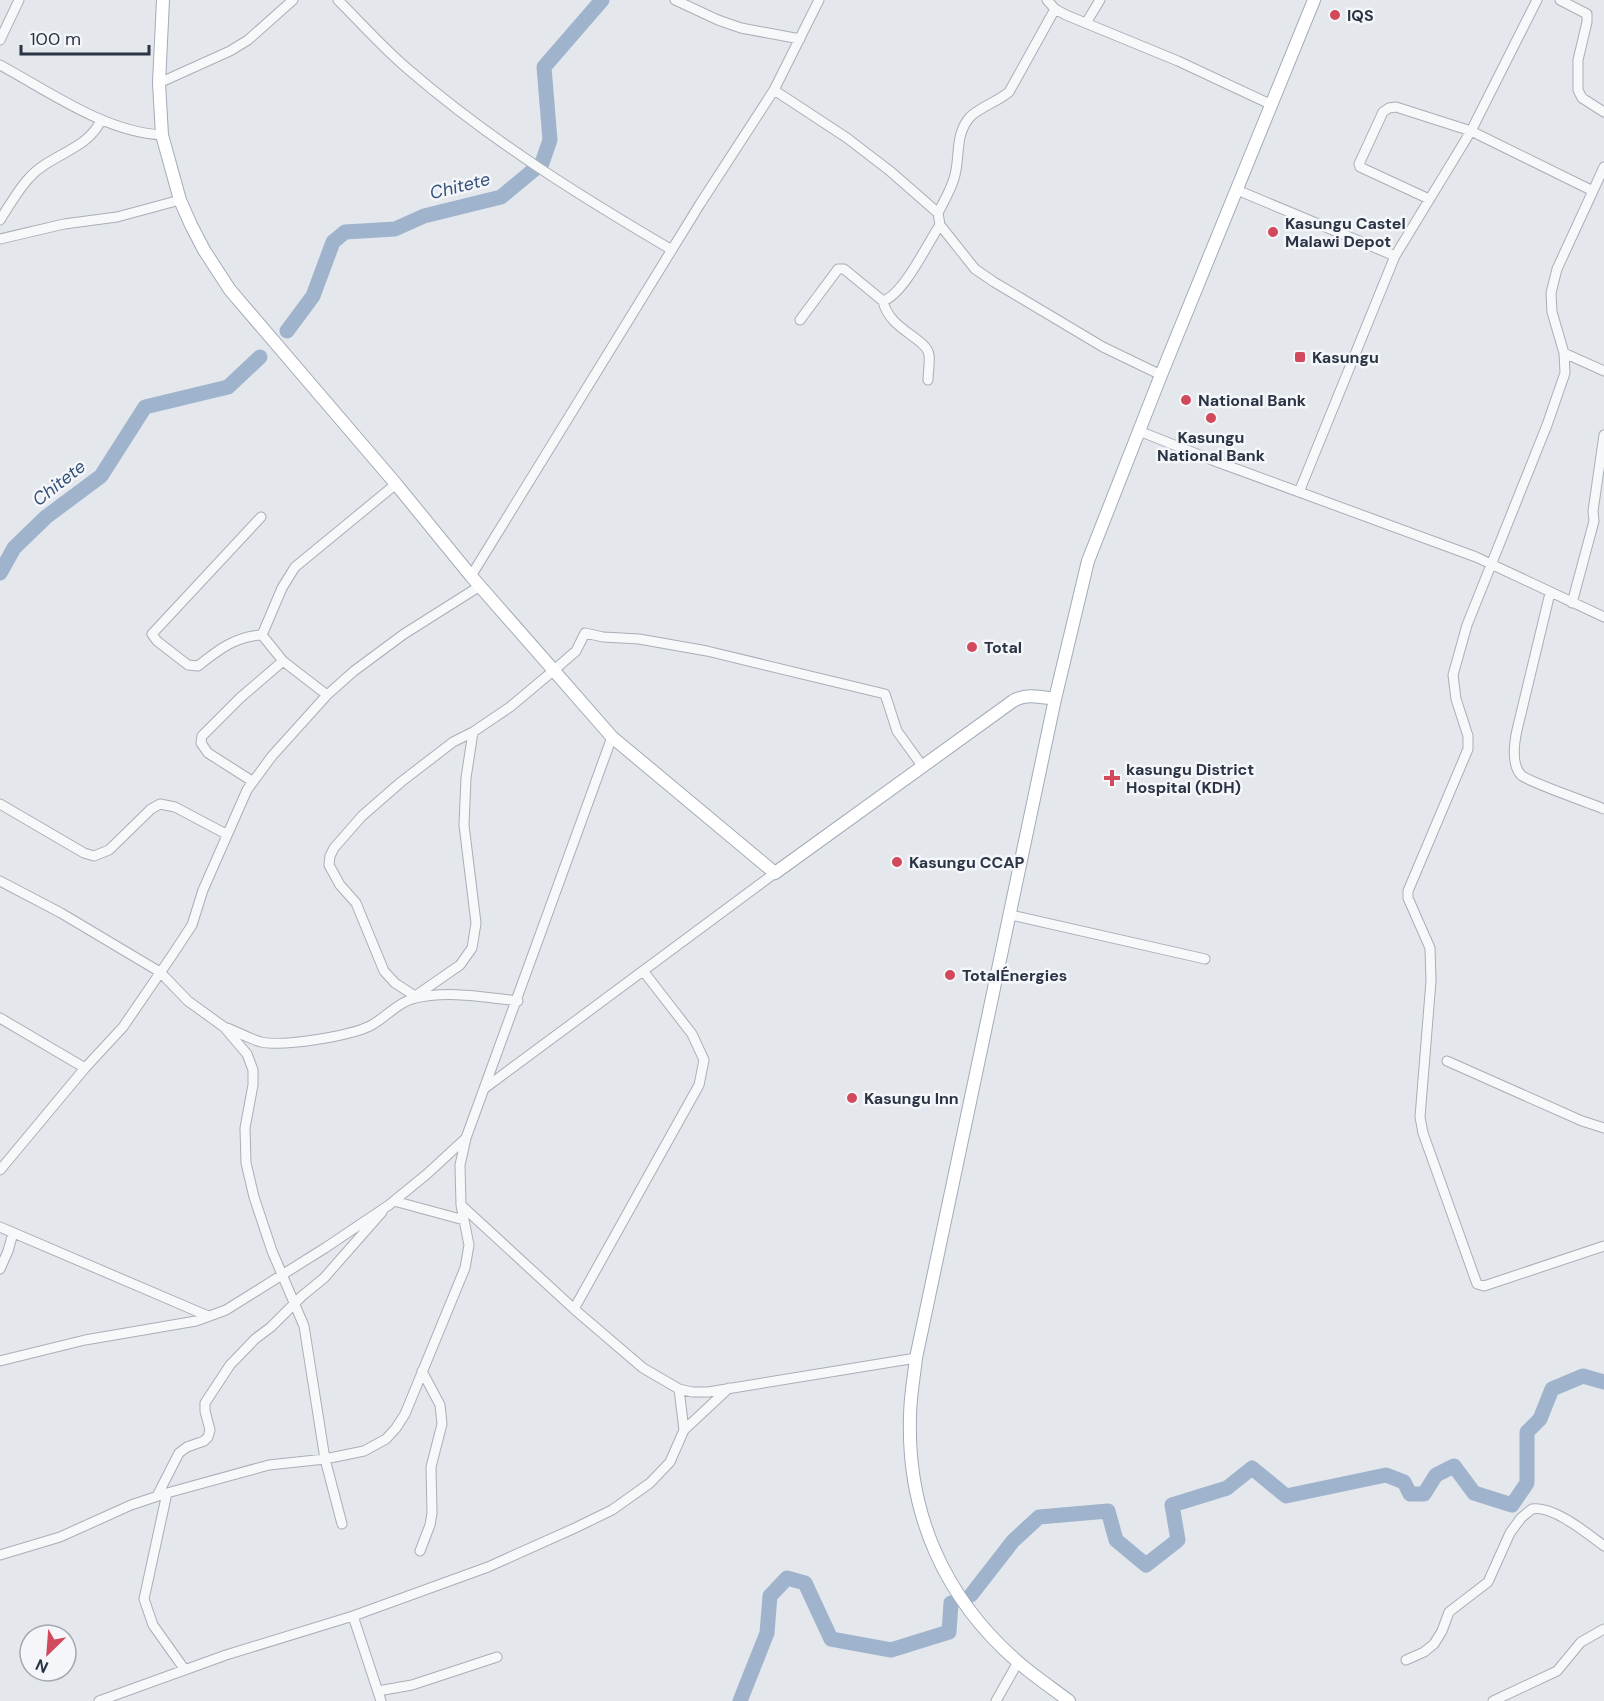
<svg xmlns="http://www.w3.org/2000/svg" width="1604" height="1701" font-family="'DM Sans',sans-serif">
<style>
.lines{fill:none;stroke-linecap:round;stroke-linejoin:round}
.river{stroke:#9fb4cc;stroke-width:15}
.minor-casing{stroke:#a9aeb7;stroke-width:11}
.major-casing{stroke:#a3abb8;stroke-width:14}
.minor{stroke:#f7f8fa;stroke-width:9}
.major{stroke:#fff;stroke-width:12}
.poi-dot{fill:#d1495b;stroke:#f4f6f9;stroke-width:2}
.labels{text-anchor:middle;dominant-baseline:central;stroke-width:5;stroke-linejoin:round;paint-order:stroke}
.poi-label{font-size:16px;font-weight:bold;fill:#2b3445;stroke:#f4f6f9;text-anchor:start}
.water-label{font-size:18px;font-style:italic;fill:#34527a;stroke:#f4f6f9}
</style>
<rect width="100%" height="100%" fill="#e4e7ec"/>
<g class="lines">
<path class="river" d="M287,331L313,296L333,242L345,232L395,229L424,216L501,197L542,163L550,140L544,67L602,0
M0,573L14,548L46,517L101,476L145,407L228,387L260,357
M971,1595L1013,1541L1039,1517L1108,1511L1116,1540L1146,1565L1178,1540L1172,1505L1227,1488L1252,1468L1286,1496L1386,1475L1404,1482L1410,1494H1424L1436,1475L1454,1466L1474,1493L1512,1505L1527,1483V1432L1540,1419L1552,1389L1583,1376L1604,1382
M740,1701L767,1633L770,1596L787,1578L805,1583L831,1639L891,1650L949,1632L951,1603"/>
<defs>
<path id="minor" d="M338,0C361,23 384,49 409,70C490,140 580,196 672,250
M675,0L718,20L741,28L800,39
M1047,0L1055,9L1066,15L1178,61L1272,105
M1560,0L1587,14V22L1578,60V90L1582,98L1604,112
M1086,23L1100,0
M0,40L19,0
M0,65C50,92 105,132 162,135
M159,83L230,51L248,40L293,0
M774,90L847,138L890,171L938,213L940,225L975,269L994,282L1103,347L1161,375
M1604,167L1557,269L1551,293L1552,312L1564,353L1565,373L1547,425L1467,625L1453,675L1456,699L1468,736V749L1408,891V898L1430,948L1431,981L1420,1117L1423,1133L1477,1284L1484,1286L1604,1246
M1237,190L1395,256
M1429,199L1360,167L1359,164L1383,112L1389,108L1396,107L1471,131L1593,191
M938,213C944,201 952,188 955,175C960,155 955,134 970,117C980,107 997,102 1009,92L1055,9
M0,220C9,206 18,190 29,178C50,154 88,150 101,120
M0,239L64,224L117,217L180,200
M883,301C889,330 927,338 929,355C930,363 928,372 928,380
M800,320L838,269H844L883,301C904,294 927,244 940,225
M1564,353L1604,371
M1139,431L1212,460L1476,557L1604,617
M1299,492L1395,256L1471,131L1537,0
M261,517L152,634L157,641L188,665L198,666C218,650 236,636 262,635
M471,576L700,204L774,90L819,0
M1550,593L1517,730C1514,744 1511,764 1521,775C1528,782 1590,803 1604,809
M1572,603L1594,521L1593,511L1604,435
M327,695L283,661L262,635L282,588L295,567L396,484
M612,737L466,1138L460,1165L461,1205L574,1309L643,1368L679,1389L692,1392H708L916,1358
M252,781L208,753L201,743L202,736L240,698L283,661
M0,804L84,853L94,856L109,850L151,809L160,804L175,807L226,834
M0,881L61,913L160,972L188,1001L224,1027L247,1054L253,1070V1085L245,1128L246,1163L254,1197L272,1251L304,1326L325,1459L342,1524
M1011,915L1205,959
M415,996L395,983L384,971L356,903L340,885L329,865L330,856L334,848L362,816L401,782L453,742L473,732L510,707L553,671L576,651L585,633L603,637L639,639L707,651L885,694L897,731L923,767
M411,999L460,965L472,948L476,923L464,825L466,778L473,732
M0,1018L85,1068
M227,1028C238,1032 250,1039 261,1042C284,1047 349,1036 370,1026C384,1019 397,1003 412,999C446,990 483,997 518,1001
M1447,1061L1582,1121L1604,1128
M485,1088L775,873
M0,1170L85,1068L123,1027L173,954L192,925L203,890L247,790L272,756L327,695L354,671L404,634L480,586
M394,1201L464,1220
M0,1227L208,1316
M0,1269L8,1251L13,1233
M574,1309L699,1085L704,1060L692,1034L644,972
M0,1361L85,1340L196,1321L226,1310L325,1248L389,1205L427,1174L466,1138
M679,1389L684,1430
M167,1493L144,1599L153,1625L185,1670
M157,1496L179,1453L187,1447L204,1441L208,1437L210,1430L205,1411V1403L230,1365L255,1339L271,1327L302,1296L324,1278L382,1212
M420,1551L430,1525L432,1513L431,1467L442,1424L440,1405L422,1371
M0,1555L60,1537L131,1505L167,1493L269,1465L325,1459L364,1451L386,1439L396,1428L405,1414L465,1268L469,1245L461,1205
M353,1616L381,1701
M1406,1660L1424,1652L1434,1644L1442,1631L1449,1612L1488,1582L1510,1533L1521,1518L1532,1509C1553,1505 1588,1534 1604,1546
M378,1691L412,1685L497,1657
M99,1701L226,1655L353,1616L488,1567L575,1528L612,1510L650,1483L670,1462L684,1430L729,1388
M996,1701L1018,1662
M1493,1701L1557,1671L1581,1642L1604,1629"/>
<path id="major" d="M163,0L159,83L162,135L180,200L191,225L204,250L230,290L396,484L471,576L612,737L775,873L1013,701C1027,693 1040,697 1055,699
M1069,1701C1052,1688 1034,1676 1018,1662C945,1599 907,1514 910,1417C910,1397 914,1377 916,1358L1055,699L1088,561L1161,375L1314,0"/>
</defs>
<use href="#minor" class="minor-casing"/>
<use href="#major" class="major-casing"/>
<use href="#minor" class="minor"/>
<use href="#major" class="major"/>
</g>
<g class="poi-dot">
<circle cx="1335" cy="15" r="6"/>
<circle cx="1273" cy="232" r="6"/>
<rect x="1294" y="351" width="12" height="12" rx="3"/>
<circle cx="1186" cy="400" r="6"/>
<circle cx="1211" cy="418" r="6"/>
<circle cx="972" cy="647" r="6"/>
<path d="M1109 769h6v6h6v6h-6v6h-6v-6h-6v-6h6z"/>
<circle cx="897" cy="862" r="6"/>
<circle cx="950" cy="975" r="6"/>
<circle cx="852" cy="1098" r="6"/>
</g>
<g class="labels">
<g class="poi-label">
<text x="1347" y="15">IQS</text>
<text x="1285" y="223">Kasungu Castel<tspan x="1285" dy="18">Malawi Depot</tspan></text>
<text x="1312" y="357">Kasungu</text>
<text x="1198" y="400">National Bank</text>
<text x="1211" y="437" text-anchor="middle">Kasungu<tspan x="1211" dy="18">National Bank</tspan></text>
<text x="984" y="647">Total</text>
<text x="1126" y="769">kasungu District<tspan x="1126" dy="18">Hospital (KDH)</tspan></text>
<text x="909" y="862">Kasungu CCAP</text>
<text x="962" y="975">TotalÉnergies</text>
<text x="864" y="1098">Kasungu Inn</text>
</g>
<g class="water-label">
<text transform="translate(460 186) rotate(-14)">Chitete</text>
<text transform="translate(59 483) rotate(-38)">Chitete</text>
</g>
</g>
<g transform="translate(48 1653) rotate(205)"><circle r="28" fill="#f4f6f9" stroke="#a4a8b1" stroke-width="1.5"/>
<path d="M0-4.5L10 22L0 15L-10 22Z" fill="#d1495b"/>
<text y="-9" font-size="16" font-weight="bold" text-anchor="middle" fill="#2b3445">N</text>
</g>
<path d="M21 45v9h128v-9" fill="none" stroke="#2b3445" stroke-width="3"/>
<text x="30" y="45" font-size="18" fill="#2b3445" stroke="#f4f6f9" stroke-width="4.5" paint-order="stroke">100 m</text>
</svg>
